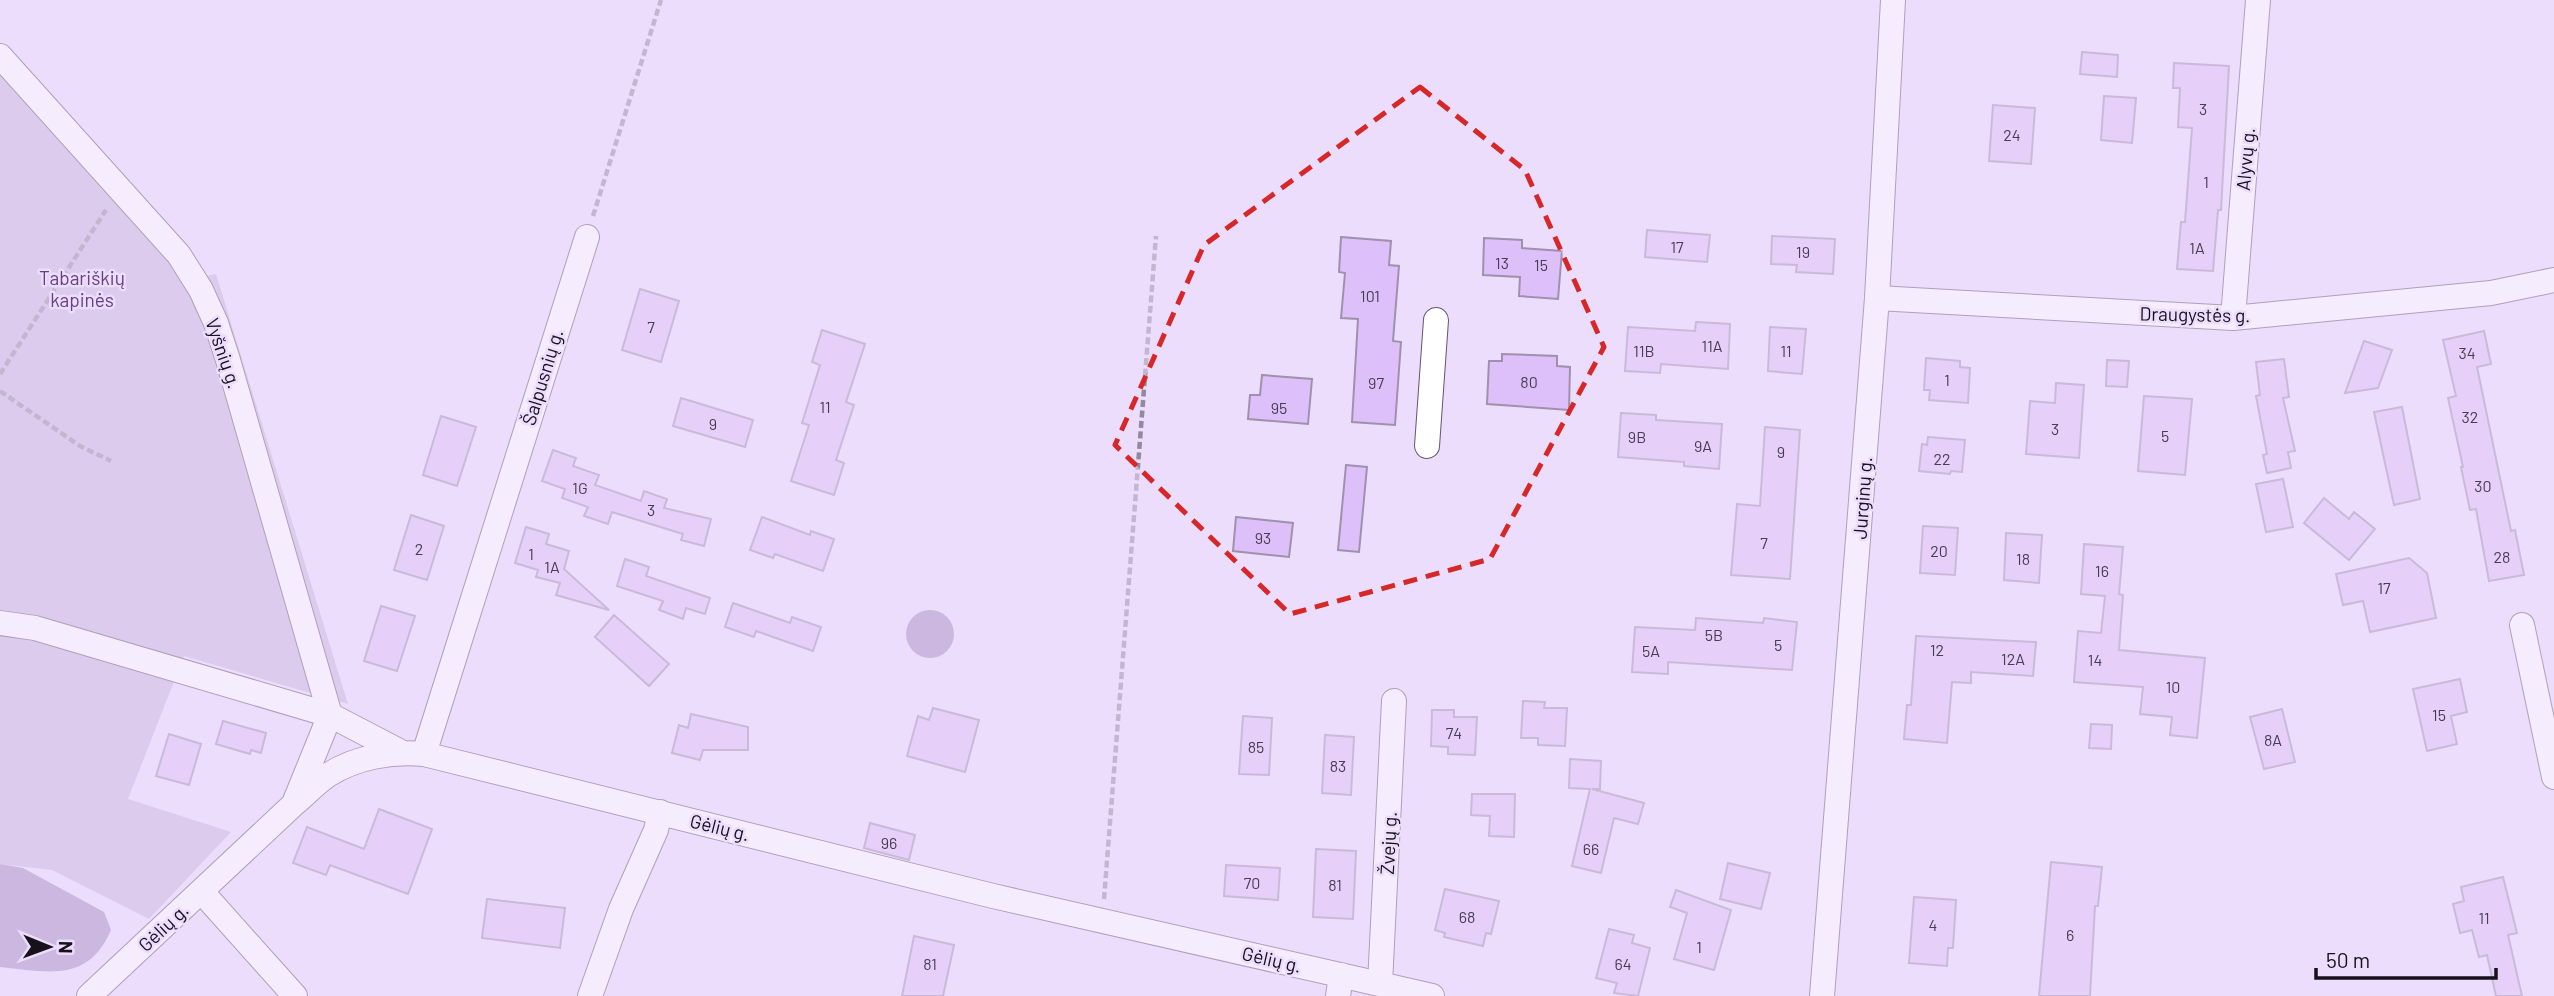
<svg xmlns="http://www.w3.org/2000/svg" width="2554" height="996" font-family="Barlow,sans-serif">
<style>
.green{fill:#c9b6dc}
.water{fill:#a58abf}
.building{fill:#ddc0f9;stroke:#9f91ad;stroke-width:2}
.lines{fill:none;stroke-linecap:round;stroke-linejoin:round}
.minor-casing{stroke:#645670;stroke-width:26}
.path{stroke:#93889e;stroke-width:4.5;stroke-dasharray:7 3.5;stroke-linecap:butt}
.minor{stroke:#fff;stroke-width:24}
.marked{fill:none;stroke:#d62828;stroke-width:5;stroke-dasharray:14 9;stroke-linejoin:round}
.labels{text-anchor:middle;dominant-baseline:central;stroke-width:5;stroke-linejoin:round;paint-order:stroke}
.number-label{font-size:16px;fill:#483d52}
.street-label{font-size:19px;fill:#16111b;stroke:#ecddfc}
.park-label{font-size:19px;fill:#654083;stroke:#ecddfc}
</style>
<rect width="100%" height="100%" fill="#ecddfc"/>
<path class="green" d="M0,75L186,280L216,274L348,704L184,656L128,799L231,832L149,919L52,870L0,864Z"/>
<path class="water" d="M906 634a24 24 0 1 1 48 0a24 24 0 1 1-48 0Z
M0,864L23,868L104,912L111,930C88,983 49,972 0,967Z"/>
<path class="building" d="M2082,52L2118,55L2117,77L2080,74Z
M2174,63L2229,66L2221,210H2218L2213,271L2177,269L2181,222H2185L2192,128L2178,127L2180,88H2173Z
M2104,96L2136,98L2132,143L2101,140Z
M1993,105L2035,108L2031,164L1989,161Z
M1647,230L1710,235L1707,262L1645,257Z
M1772,236L1835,239L1833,274L1796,272L1797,265L1771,264Z
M1341,237L1391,241L1389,265L1399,266L1393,341L1401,342L1395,425L1352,422L1358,319L1341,318L1345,273L1339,272Z
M1484,238L1522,240V248L1562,251L1558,299L1519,296L1520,277L1483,275Z
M640,289L679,301L661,362L622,350Z
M1696,322L1730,324L1728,369L1661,364L1660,373L1625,371L1628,327L1695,331Z
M1770,327L1806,329L1802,374L1768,371Z
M822,330L865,344L846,402L854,405L836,460L844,463L834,495L791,481L809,425L802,423L820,365L812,362Z
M2484,331L2491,364L2477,367L2511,531L2515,530L2524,575L2489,581L2476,509L2470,510L2461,467H2463L2448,398L2456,396L2443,340Z
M2364,341L2392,350L2378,388L2345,393Z
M1502,354L1557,356V366L1570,367L1569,410L1487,404L1489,361H1502Z
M1926,358L1960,361V367L1970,368L1968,403L1929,400L1930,390H1924Z
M2284,359L2289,397L2283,398L2295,451L2288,452L2291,468L2267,473L2263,455L2267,454L2256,396L2260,395L2256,362Z
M2107,360L2129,361L2127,387L2106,386Z
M1262,375L1312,379L1308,424L1248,419L1250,395H1260Z
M2056,383L2084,385L2079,458L2026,454L2030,401L2055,403Z
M2144,396L2192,399L2185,475L2138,471Z
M681,398L753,420L745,447L673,426Z
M2402,407L2420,499L2394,505L2374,412Z
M1621,413L1656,415V420L1722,424L1719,469L1684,466V462L1618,457Z
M441,416L476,427L457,486L423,475Z
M1765,427L1800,430L1790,579L1731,575L1737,504L1760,506Z
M1928,437L1965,440L1962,472L1951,471L1950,474L1919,471L1922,444L1927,445Z
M553,450L576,458L573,466L599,475L595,485L641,501L644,491L667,499L664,508L711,519L704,546L681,540L683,534L612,512L608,524L584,516L588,507L562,498L565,489L542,481Z
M1346,465L1367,467L1359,552L1338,550Z
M2283,479L2293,527L2266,532L2256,484Z
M2324,498L2349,519L2354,512L2375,529L2349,560L2304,523Z
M411,515L444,526L427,580L394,570Z
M762,517L810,535L811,531L834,539L823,571L775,554L773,558L750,550Z
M1236,517L1293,523L1289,557L1233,551Z
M1923,526L1958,528L1955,575L1920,573Z
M526,527L549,534L546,544L569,551L564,569L609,610L556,595L560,583L536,577L538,570L515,563Z
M2006,533L2042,535L2039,583L2004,580Z
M2084,544L2123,547L2119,594L2123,595L2119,650L2205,658L2197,738L2170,735L2172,717L2140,714L2143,687L2074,682L2078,631L2101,633L2105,596L2081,594Z
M2409,558L2427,573L2436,618L2370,632L2363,601L2343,605L2336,574Z
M625,559L649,567L646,576L710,598L705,614L686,608L683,619L659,610L663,601L617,586Z
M733,603L790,623L792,617L821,627L813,651L756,631L754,637L725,627Z
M381,606L415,616L397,671L364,661Z
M614,615L669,664L649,686L595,637Z
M1696,618L1763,623L1764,618L1797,622L1792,670L1668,662V674L1632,672L1635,627L1695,630Z
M1916,636L2036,642L2033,676L1971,672V683L1952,682L1947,743L1904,739L1907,705H1911Z
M2460,679L2467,712L2451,716L2457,744L2427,751L2413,689Z
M1523,701L1545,702L1544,708H1567L1565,746L1538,745V738H1521Z
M933,708L979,720L965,772L907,756L918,716L929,720Z
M2282,709L2295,762L2264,769L2250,717Z
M1432,710H1454V717H1477L1475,755L1448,754V747L1431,746Z
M691,714L748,727V750H703L700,760L672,753L679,725L688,728Z
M1243,716L1272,718L1269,775L1239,774Z
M223,721L266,733L261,753L251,750L250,754L216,744Z
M2091,724L2112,725L2111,749L2089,748Z
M169,734L201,744L189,785L156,776Z
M1325,735L1354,737L1351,795L1322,793Z
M1570,759L1601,761L1600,789H1592L1644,803L1638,824L1614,818L1601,873L1572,866L1590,789L1569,788Z
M1472,794H1515L1514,837L1489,836L1490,816L1471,815Z
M379,809L432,829L408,894L330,865L326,875L293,863L307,827L364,849Z
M870,823L915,835L909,860L864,848Z
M1316,849L1356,851L1353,919L1313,917Z
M2051,862L2102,867L2098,906H2095L2090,996H2039Z
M1728,863L1770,873L1761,909L1720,899Z
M1226,865L1280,868L1278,900L1224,896Z
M2503,877L2517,933L2508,935L2522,996H2496L2487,955L2479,957L2472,930L2460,933L2453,904L2464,901L2461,887Z
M1445,889L1499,901L1491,934L1486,933L1483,946L1444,937L1445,933L1435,930Z
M1676,890L1731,910L1714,970L1674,959L1687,913L1670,907Z
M1914,897L1956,900L1953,948H1948L1947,966L1909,963Z
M487,899L565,908L560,948L482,938Z
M1609,929L1634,935L1632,943L1650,948L1638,996L1614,993L1617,983L1596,978Z
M914,936L954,945L943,996H902Z"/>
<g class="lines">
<defs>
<path id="minor" d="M0,56L179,255L201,290L216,323L228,360L330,715L295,801
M1877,298L2233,318L2491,293L2554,280
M2233,318L2258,0
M1427,446L1436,320
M0,623L35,628L330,715L399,751
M2522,625L2554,777
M424,754L587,237
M202,892L295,996
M1380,984L1394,701
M89,996L294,804C305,795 316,783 328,775C356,757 392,751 424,754L993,896L1432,996
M590,996L621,909L656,830L660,812
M1338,996L1341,975
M1822,996L1877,298L1893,0"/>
</defs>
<use href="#minor" class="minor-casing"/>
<path class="path" d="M593,216L661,0
M0,374L106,210
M0,391L80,446L111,461
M1104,899L1156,236"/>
<use href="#minor" class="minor"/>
</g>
<path d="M0 0H2554V996H0ZM1420,87L1525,170L1604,347L1490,559L1290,614L1115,445L1204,245Z" fill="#ecddfc" fill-opacity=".55" fill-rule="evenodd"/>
<path class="marked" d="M1420,87L1525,170L1604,347L1490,559L1290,614L1115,445L1204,245Z"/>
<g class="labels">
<g class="number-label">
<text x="2203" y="108">3</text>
<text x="2012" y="134">24</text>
<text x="2206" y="181">1</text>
<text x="1677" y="246">17</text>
<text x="2197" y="247">1A</text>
<text x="1803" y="251">19</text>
<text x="1502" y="262">13</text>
<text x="1541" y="264">15</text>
<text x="1370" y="295">101</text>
<text x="651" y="326">7</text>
<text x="1712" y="345">11A</text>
<text x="1644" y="350">11B</text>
<text x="1786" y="350">11</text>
<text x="2467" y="352">34</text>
<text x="1947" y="379">1</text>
<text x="1529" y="381">80</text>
<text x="1376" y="382">97</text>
<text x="825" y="406">11</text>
<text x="1279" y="407">95</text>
<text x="2470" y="416">32</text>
<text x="713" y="423">9</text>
<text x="2055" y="428">3</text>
<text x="2165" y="435">5</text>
<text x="1637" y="436">9B</text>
<text x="1703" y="445">9A</text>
<text x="1781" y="451">9</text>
<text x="1942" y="458">22</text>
<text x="2483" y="485">30</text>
<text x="580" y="487">1G</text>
<text x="651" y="509">3</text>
<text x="1263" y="537">93</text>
<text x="1764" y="542">7</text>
<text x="419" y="548">2</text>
<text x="1939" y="550">20</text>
<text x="531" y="553">1</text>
<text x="2502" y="556">28</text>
<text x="2023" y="558">18</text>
<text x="552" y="566">1A</text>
<text x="2102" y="570">16</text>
<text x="2384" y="587">17</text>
<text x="1714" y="634">5B</text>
<text x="1778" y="644">5</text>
<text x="1937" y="649">12</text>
<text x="1651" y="650">5A</text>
<text x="2013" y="658">12A</text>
<text x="2095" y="659">14</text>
<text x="2173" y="686">10</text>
<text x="2439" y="714">15</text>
<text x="1454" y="732">74</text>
<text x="2273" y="739">8A</text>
<text x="1256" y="746">85</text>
<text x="1338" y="765">83</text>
<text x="889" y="842">96</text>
<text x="1591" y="848">66</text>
<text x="1252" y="882">70</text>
<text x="1335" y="884">81</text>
<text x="1467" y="916">68</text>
<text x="2484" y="917">11</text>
<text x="1933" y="924">4</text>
<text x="2070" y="934">6</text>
<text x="1699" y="946">1</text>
<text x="930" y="963">81</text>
<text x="1623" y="963">64</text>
</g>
<g class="street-label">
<text transform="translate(2245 159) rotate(-85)">Alyvų g.</text>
<text transform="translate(2195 314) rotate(1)">Draugystės g.</text>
<text transform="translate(224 353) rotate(71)">Vyšnių g.</text>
<text transform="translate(542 377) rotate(-73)">Šalpusnių g.</text>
<text transform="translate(1862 498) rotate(-86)">Jurginų g.</text>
<text transform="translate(720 827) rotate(14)">Gėlių g.</text>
<text transform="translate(1388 843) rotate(-87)">Žvejų g.</text>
<text transform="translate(163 927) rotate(-43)">Gėlių g.</text>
<text transform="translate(1272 959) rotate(13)">Gėlių g.</text>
</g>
<g class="park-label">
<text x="82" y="277">Tabariškių<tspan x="82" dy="22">kapinės</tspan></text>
</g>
</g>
<g transform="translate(49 947) rotate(91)" stroke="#ecddfc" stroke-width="5" paint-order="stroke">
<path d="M0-5L12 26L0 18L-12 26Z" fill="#16111b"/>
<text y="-10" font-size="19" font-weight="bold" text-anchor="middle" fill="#16111b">N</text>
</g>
<path d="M2316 968v10h180v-10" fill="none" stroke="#16111b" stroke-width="3.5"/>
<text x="2326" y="968" font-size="21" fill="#16111b" stroke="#ecddfc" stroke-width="5" paint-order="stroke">50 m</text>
</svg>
